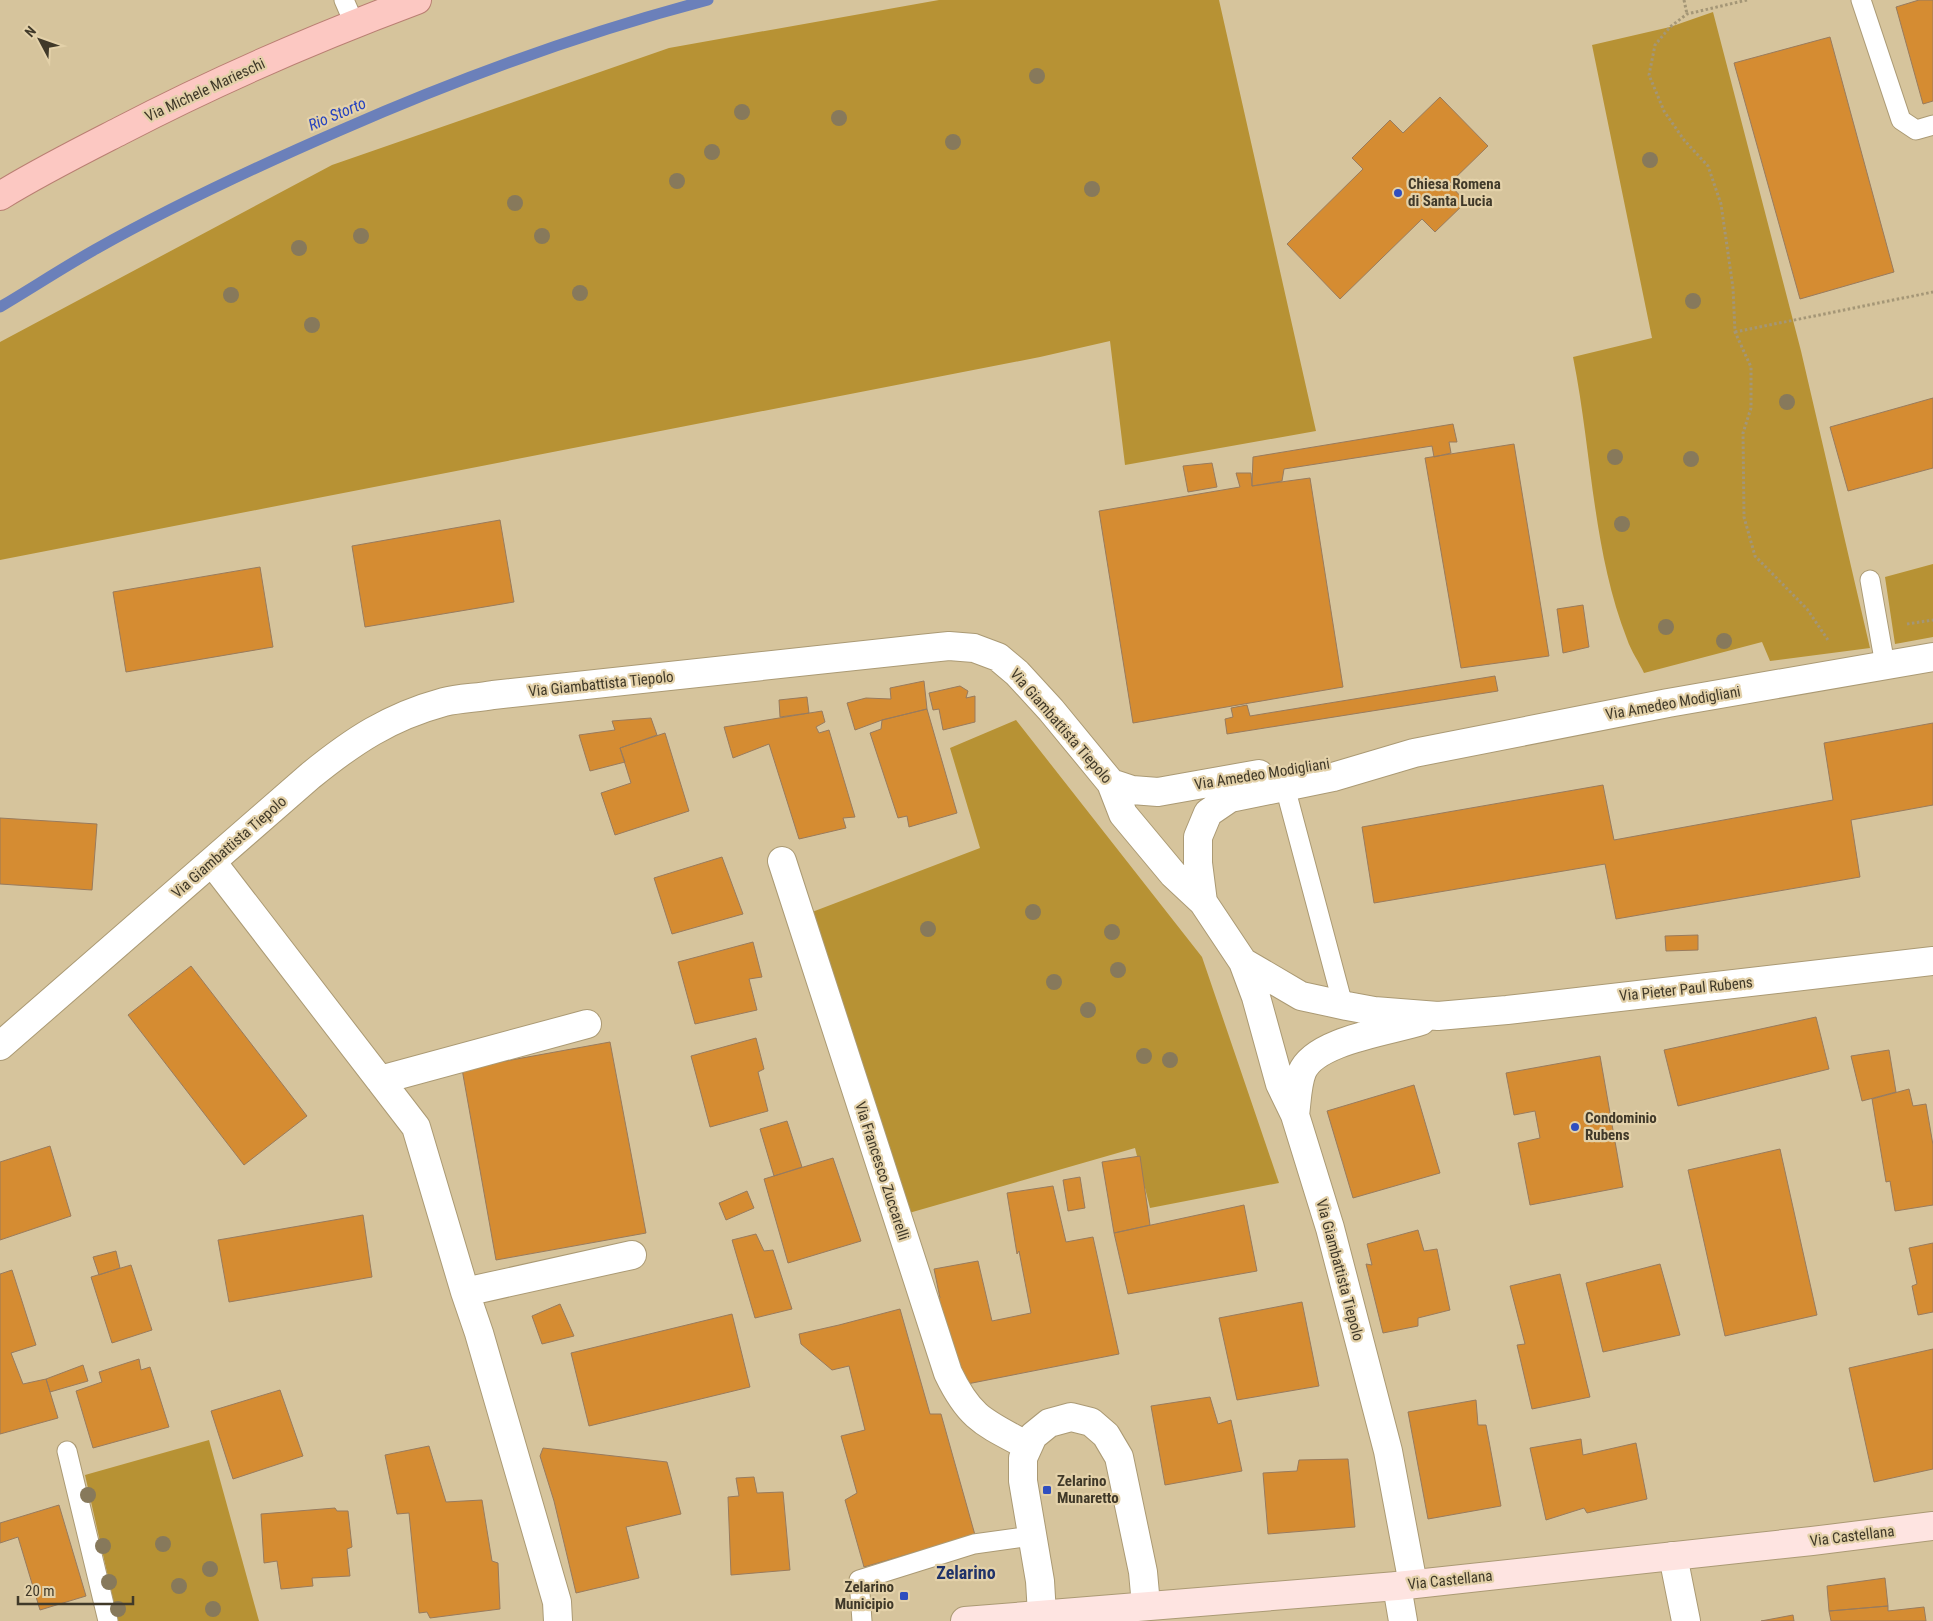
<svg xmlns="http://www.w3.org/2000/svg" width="1933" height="1621" font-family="'Roboto Condensed',sans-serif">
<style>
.green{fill:#b79234}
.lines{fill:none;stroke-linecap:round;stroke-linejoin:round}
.stream{stroke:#6b80ba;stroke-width:11}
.building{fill:#d58c32;stroke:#997b5d}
.lane-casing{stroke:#ab9a74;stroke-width:21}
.street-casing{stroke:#ab9a74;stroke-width:30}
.secondary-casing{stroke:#ab9a74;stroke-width:30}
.primary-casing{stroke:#b97f72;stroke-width:30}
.path{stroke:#a49676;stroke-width:3;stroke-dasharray:2.5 2.5;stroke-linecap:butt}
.lane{stroke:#fff;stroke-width:19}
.street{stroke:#fff;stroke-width:28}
.secondary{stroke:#fee4e1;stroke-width:28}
.primary{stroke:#fcc8c2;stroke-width:28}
.tree{fill:#87795b}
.poi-dot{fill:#2f4ebf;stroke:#e3d1a9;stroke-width:2}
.labels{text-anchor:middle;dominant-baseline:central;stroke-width:4.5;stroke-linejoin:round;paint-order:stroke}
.street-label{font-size:15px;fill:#403929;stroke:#e3d1a9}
.poi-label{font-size:15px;font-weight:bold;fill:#403929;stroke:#e3d1a9;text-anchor:start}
.water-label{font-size:16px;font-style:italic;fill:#2542bf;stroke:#e3d1a9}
.quarter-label{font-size:18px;font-weight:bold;fill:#1f3269;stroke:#e3d1a9}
</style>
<rect width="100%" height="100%" fill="#d6c49c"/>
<path class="green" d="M939,0H1219L1316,431L1125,465L1110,341L1040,357L0,560V342L332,165L669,48Z
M1713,12L1801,351L1870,648L1770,661L1762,642L1644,673C1639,662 1631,651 1627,639C1592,549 1592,451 1573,357L1652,338L1592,45L1670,27Z
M1933,564V637L1895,644L1885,577Z
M1016,720L1202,957L1279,1183L1150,1208L1135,1148L902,1215L799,917L980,848L950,748Z
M209,1440L259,1621H118L85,1475Z"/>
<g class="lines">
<path class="stream" d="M0,307C32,288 64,267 96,249C176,204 258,166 341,130C460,78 582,33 708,0"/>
</g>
<path class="building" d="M1919,0H1933V101L1923,104L1896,7Z
M1830,37L1894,272L1800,299L1734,63Z
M1440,97L1488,146L1449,184L1466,202L1435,232L1422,219L1340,299L1287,244L1363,169L1352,158L1390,120L1403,133Z
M1933,398V468L1848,491L1830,427Z
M1453,424L1457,442H1449L1451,453L1434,457L1432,446L1284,469L1282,481L1252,486L1253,457Z
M1514,444L1549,656L1461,668L1425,458Z
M1212,463L1217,487L1188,492L1183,466Z
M1236,473H1251L1252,486L1310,478L1343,687L1133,723L1099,511L1240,487Z
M500,520L514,602L365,627L352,546Z
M260,567L273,647L126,672L113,592Z
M1583,605L1589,647L1563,653L1557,609Z
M1495,676L1498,691L1227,734L1225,719L1233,717L1231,708L1247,705L1250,716Z
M924,681L927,709L882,720L855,730L847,703L866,698L891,699L890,688Z
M960,686L968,691L966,698L975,696V722L943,730L939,709L933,710L929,693Z
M807,697L809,713L780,717L779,700Z
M927,709L957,813L909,827L907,816L898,818L870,733L881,729L882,720Z
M822,711L825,722L816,727L819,733L829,730L855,817L843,818L846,828L799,839L769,744L733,758L724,727Z
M651,718L657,735L620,748L625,762L590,771L579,735L615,730L612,721Z
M1933,723V805L1851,820L1860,877L1616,919L1605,864L1374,903L1362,827L1603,785L1614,840L1833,800L1824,743Z
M665,733L689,811L615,835L601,793L631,783L620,748Z
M0,818L97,824L92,890L0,884Z
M722,857L743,914L672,934L654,878Z
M1698,935V950L1666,951L1665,936Z
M753,942L762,977L749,979L757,1010L695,1024L678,962Z
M191,966L307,1116L244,1165L128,1015Z
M1816,1017L1829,1069L1678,1106L1664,1050Z
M756,1038L764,1069L758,1072L768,1111L710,1127L691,1056Z
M610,1042L646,1233L496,1260L462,1069Z
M1889,1050L1896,1092L1862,1101L1851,1056Z
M1600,1056L1623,1187L1530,1205L1518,1143L1540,1138L1535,1111L1514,1115L1506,1073Z
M1414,1085L1440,1173L1353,1198L1327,1111Z
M1909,1089L1913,1106L1926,1104L1933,1145V1205L1895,1211L1890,1181L1886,1182L1872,1099Z
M787,1121L802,1167L774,1176L760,1129Z
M50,1146L71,1216L0,1240V1162Z
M1780,1149L1817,1315L1725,1336L1688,1170Z
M1140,1156L1150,1225L1114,1233L1102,1162Z
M833,1158L861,1241L788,1263L764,1179Z
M1080,1177L1085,1208L1068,1211L1063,1180Z
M1053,1186L1066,1242L1093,1237L1119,1354L957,1386L938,1300L940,1298L934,1269L978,1261L992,1321L1031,1313L1019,1251L1017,1254L1007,1193Z
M747,1191L754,1208L726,1220L719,1203Z
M1244,1205L1257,1271L1128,1294L1114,1233Z
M363,1215L372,1277L229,1302L218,1240Z
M1418,1230L1424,1251L1437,1249L1450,1310L1418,1318V1326L1383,1333L1366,1264L1372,1265L1367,1244Z
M756,1234L764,1251L773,1250L792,1309L755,1318L732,1240Z
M1933,1243V1312L1918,1315L1912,1286L1917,1284L1909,1248Z
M116,1251L120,1268L99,1275L93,1257Z
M1660,1264L1680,1335L1603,1352L1586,1283Z
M131,1265L152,1330L112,1343L91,1277Z
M12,1270L36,1345L11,1353L23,1384L46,1379L58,1418L0,1434V1274Z
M1560,1274L1590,1397L1532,1409L1517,1345L1525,1344L1510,1286Z
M1302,1302L1319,1386L1237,1400L1219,1318Z
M560,1304L574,1336L542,1344L532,1316Z
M900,1309L930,1414H941L975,1535L864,1567L845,1500L857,1493L841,1436L865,1430L849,1366L832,1370L801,1344L799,1334L839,1325Z
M732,1314L750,1387L589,1426L571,1353Z
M1933,1349V1469L1874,1482L1849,1368Z
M139,1359L141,1370L150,1367L169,1427L93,1448L76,1391L102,1382L99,1372Z
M83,1365L88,1381L50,1392L46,1379Z
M280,1390L303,1456L233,1479L211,1411Z
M1210,1397L1218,1424L1231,1420L1242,1471L1165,1485L1151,1406Z
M1476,1400L1478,1425H1486L1501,1506L1428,1519L1408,1412Z
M1581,1439L1583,1455L1636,1443L1647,1499L1587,1513L1584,1508L1546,1520L1530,1448Z
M429,1446L446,1502L482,1500L492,1561L498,1563L500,1609L430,1618L427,1612L419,1613L409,1513L397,1514L385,1455Z
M543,1448L667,1462L681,1514L626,1527L639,1578L576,1593L554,1501L540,1456Z
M1348,1459L1355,1527L1268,1534L1263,1473L1297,1471L1299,1460Z
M754,1477L757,1493L783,1492L790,1570L731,1575L728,1497L739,1496L736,1478Z
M59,1505L86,1596L40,1610L18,1537L0,1543V1523Z
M335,1508L337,1511H348L352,1547L347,1549L350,1576L312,1578L313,1586L281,1589L277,1561L264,1563L261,1514Z
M1885,1578L1888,1606L1829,1611L1827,1586Z
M1888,1606V1611L1924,1607L1926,1621H1831L1829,1611Z
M1793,1615L1794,1621H1761Z"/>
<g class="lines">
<defs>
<path id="lane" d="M344,0L354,23
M1861,0L1901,120L1916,130L1933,125
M1870,580L1885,665
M1285,787L1343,1005
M67,1451L108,1621
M862,1621L859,1580L974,1544L1032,1536"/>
<path id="street" d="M1933,657L1668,703L1414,753L1333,777L1230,798L1208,813L1198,837V863L1203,902L1243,962L1301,996L1347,1006L1374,1011L1438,1016L1507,1010L1933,961
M1111,783L1132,790L1158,792L1259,774
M782,861L948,1373C970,1419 985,1423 1028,1446
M212,862L416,1127L465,1292L479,1333L557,1602L558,1621
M1243,962L1256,997L1280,1084L1295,1115L1330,1228L1388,1451L1413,1584
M0,1046L310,776C353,741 389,717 444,702C459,698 477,698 493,695L920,649L949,646L974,648L998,657L1017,673L1051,710L1111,783L1123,814L1173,874L1203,902
M380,1080L587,1024
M1295,1115C1297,1101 1297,1085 1302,1072C1315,1040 1391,1031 1421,1021
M465,1292L632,1255
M1673,1556L1686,1621
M1397,1586L1403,1621
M1042,1614L1040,1581L1023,1481V1458L1033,1436L1049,1423L1071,1417L1091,1422L1106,1435L1119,1457L1143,1572L1146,1605"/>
<path id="secondary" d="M965,1621L1397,1586L1812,1541L1933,1526"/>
<path id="primary" d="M0,196C39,172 79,152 120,131C216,81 315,38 417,0"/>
</defs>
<use href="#lane" class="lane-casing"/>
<use href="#street" class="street-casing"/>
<use href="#secondary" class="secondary-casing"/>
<use href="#primary" class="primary-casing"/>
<path class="path" d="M1684,0L1687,14
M1747,0L1687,14L1670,27L1655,45L1649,75L1664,111L1684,140L1708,166L1721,204L1733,288L1735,332L1751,367V408L1743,433L1744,517L1755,556L1807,609L1828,640
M1735,332L1933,292
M1907,624L1933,620"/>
<use href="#lane" class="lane"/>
<use href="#street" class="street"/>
<use href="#secondary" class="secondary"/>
<use href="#primary" class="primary"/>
</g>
<g class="tree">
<circle cx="1037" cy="76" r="8"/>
<circle cx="742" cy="112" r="8"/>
<circle cx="839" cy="118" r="8"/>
<circle cx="953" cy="142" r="8"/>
<circle cx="712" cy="152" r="8"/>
<circle cx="1650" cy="160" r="8"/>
<circle cx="677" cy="181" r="8"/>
<circle cx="1092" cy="189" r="8"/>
<circle cx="515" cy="203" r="8"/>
<circle cx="361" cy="236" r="8"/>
<circle cx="542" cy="236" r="8"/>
<circle cx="299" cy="248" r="8"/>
<circle cx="580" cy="293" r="8"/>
<circle cx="231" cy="295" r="8"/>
<circle cx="1693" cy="301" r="8"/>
<circle cx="312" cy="325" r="8"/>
<circle cx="1787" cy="402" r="8"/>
<circle cx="1615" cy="457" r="8"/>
<circle cx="1691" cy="459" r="8"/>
<circle cx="1622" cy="524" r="8"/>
<circle cx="1666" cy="627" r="8"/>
<circle cx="1724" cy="641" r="8"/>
<circle cx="1033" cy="912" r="8"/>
<circle cx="928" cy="929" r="8"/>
<circle cx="1112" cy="932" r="8"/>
<circle cx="1118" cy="970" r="8"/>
<circle cx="1054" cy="982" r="8"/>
<circle cx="1088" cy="1010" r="8"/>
<circle cx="1144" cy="1056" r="8"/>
<circle cx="1170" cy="1060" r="8"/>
<circle cx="88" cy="1495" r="8"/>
<circle cx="163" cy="1544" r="8"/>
<circle cx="103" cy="1546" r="8"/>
<circle cx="210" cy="1569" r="8"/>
<circle cx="109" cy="1582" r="8"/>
<circle cx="179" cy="1586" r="8"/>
<circle cx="118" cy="1609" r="8"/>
<circle cx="213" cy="1609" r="8"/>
</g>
<g class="poi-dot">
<circle cx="1398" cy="193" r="5"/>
<circle cx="1575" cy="1127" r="5"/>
<rect x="1042" y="1485" width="10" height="10" rx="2.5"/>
<rect x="899" y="1591" width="10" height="10" rx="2.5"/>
</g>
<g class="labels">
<g class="street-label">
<text transform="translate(205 90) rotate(-25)">Via Michele Marieschi</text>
<text transform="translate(601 684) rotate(-6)">Via Giambattista Tiepolo</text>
<text transform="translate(1673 703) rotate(-10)">Via Amedeo Modigliani</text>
<text transform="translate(1061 726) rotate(49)">Via Giambattista Tiepolo</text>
<text transform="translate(1262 774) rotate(-9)">Via Amedeo Modigliani</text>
<text transform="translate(229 847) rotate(-41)">Via Giambattista Tiepolo</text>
<text transform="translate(1686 989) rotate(-6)">Via Pieter Paul Rubens</text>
<text transform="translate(882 1171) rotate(72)">Via Francesco Zuccarelli</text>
<text transform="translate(1340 1270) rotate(75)">Via Giambattista Tiepolo</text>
<text transform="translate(1852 1536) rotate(-7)">Via Castellana</text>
<text transform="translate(1450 1580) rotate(-6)">Via Castellana</text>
</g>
<g class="poi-label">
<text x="1408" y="184">Chiesa Romena<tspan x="1408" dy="17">di Santa Lucia</tspan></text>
<text x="1585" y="1118">Condominio<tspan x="1585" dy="17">Rubens</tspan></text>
<text x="1057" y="1481">Zelarino<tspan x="1057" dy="17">Munaretto</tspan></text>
<text x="894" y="1587" text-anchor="end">Zelarino<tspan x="894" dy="17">Municipio</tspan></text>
</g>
<g class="water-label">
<text transform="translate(337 114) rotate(-23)">Rio Storto</text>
</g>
<g class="quarter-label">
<text x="966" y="1572">Zelarino</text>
</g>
</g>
<g transform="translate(40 40) rotate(311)" stroke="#e3d1a9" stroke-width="4" paint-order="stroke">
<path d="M0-4L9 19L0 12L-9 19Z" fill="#403929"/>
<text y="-8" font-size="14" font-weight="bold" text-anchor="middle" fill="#403929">N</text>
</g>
<path d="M18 1596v8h115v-8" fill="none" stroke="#403929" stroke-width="2.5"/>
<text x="25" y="1596" font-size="15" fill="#403929" stroke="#e3d1a9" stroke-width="4" paint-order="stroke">20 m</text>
</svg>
